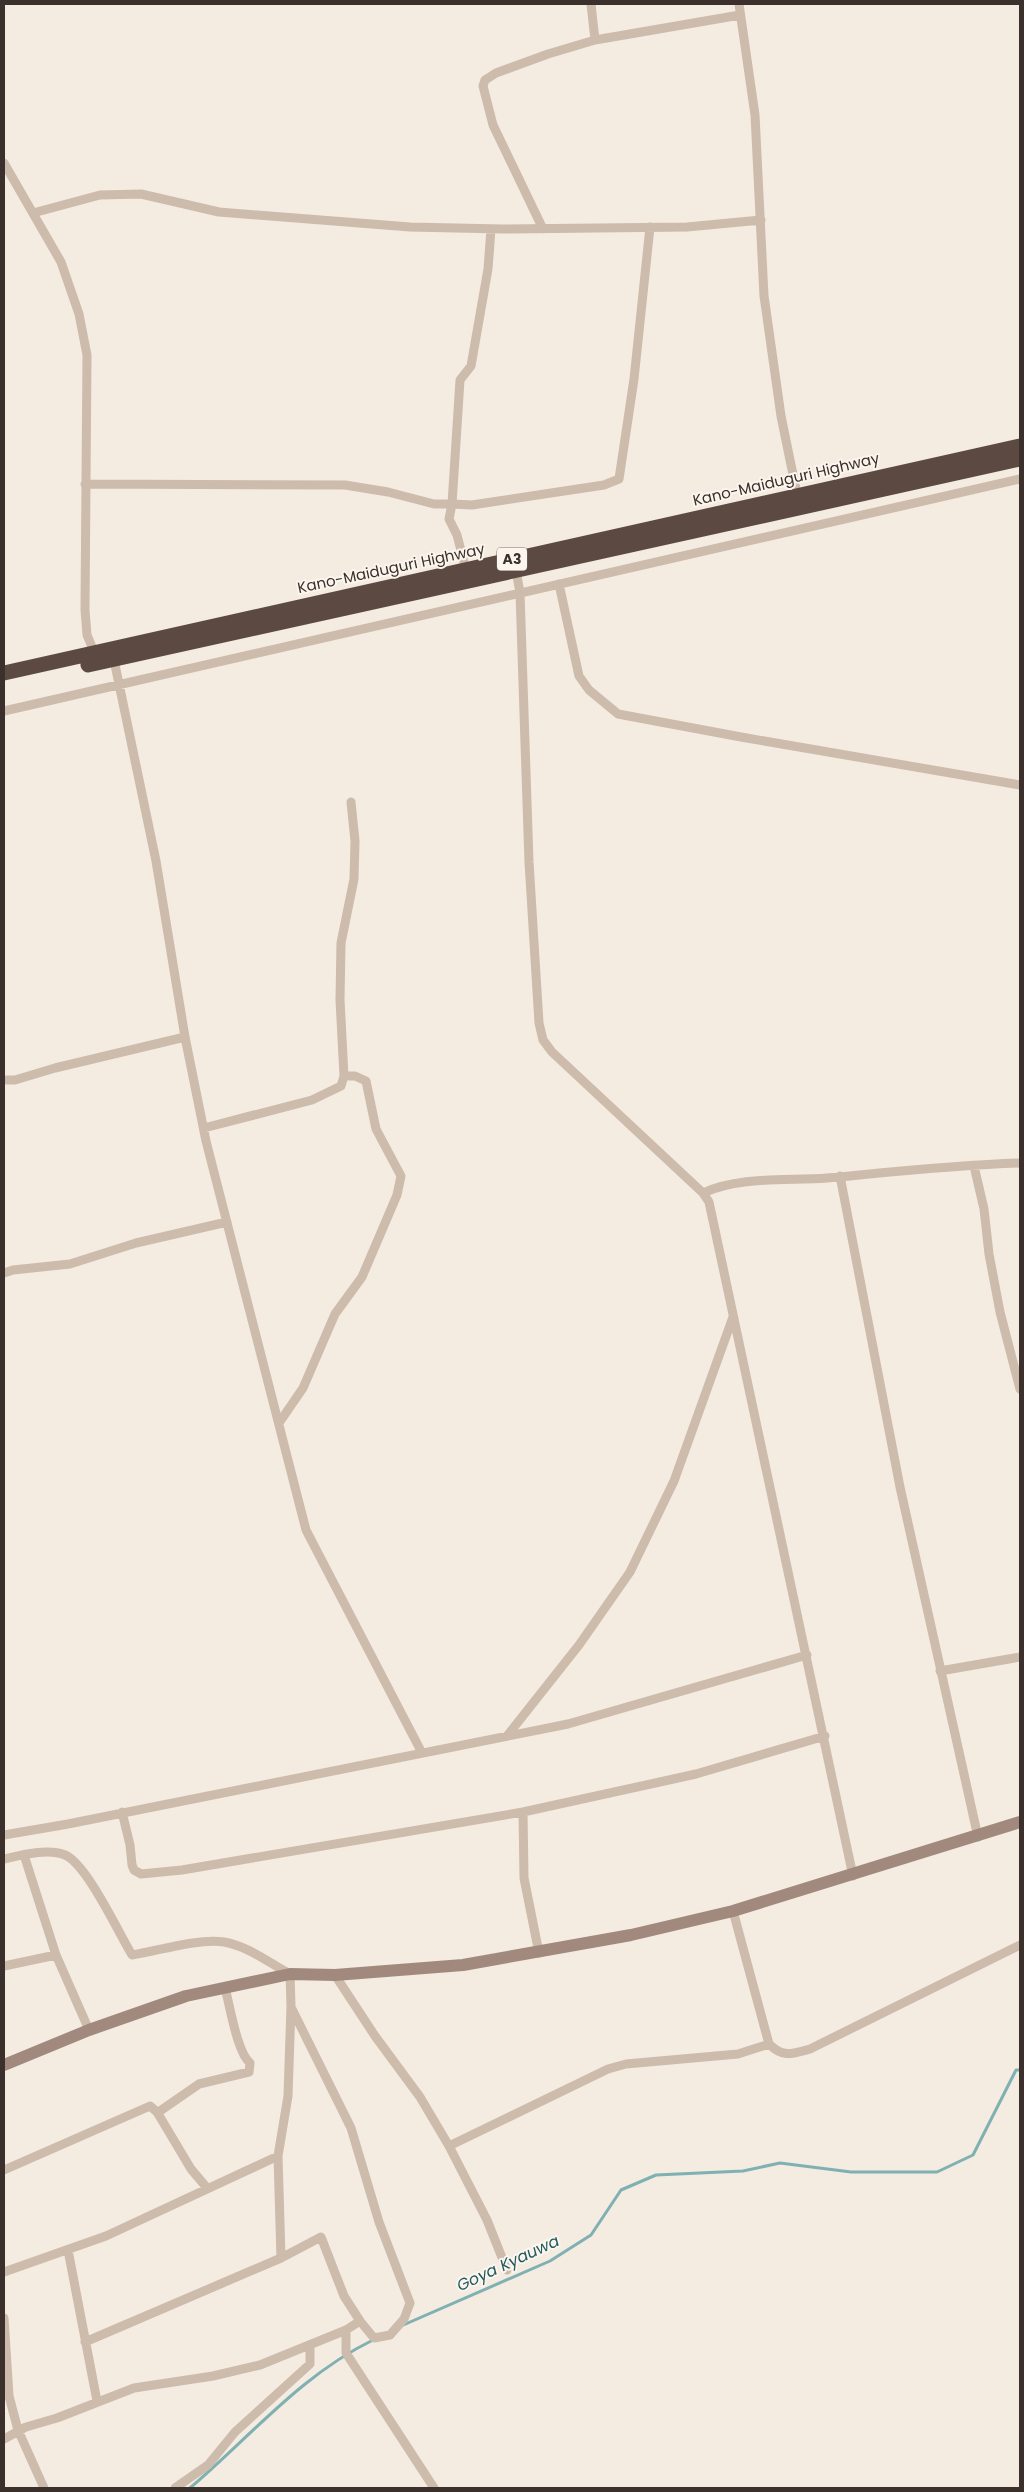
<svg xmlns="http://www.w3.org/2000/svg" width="1024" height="2492" font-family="Poppins,sans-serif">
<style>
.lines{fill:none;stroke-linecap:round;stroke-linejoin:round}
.stream{stroke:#7fb0b2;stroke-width:3}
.street{stroke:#cdbbac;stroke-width:9}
.secondary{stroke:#a18a7d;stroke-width:12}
.highway{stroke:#5c4a42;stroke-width:15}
.labels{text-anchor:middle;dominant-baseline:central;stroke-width:4;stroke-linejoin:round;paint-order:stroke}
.shield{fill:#fbf5ee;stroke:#756b66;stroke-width:1}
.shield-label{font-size:14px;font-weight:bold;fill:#3b302b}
.street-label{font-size:15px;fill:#3b302b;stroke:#fbf5ee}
.water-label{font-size:16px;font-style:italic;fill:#1f5a5e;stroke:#fbf5ee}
</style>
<rect width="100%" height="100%" fill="#f4ebe1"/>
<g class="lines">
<path class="stream" d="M401,2326L550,2261L591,2235L621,2190L656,2175L743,2171L780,2163L851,2172H937L973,2155L1016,2070H1020
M190,2488C250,2437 301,2375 373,2340"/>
<path class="street" d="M591,4L595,40
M739,4L755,115L764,296L781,416L798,499
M4,163L61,262L79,314L87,355L85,610L87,635L95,654
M33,213L100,195L141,194L219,212L410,227L502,229L687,227L761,220
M491,229L488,269L471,366L460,380L452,504L472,505L604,485L619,479L634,379L650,227
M543,229L493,125L483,86L485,80L496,73L548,54L595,40L740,15
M85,484L345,485L388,492L434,504H452L449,519L457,535L466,570
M516,570L520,593L529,862L539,1023L543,1040L552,1052L703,1193L709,1202L853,1876
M559,584L579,676L589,690L618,714L741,737L1020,785
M114,660L156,861L185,1037L206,1141L306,1530L422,1753
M4,711L1020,479
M4,1080H15L55,1068L185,1037
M204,1128L312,1100L341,1086L344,1076L340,1000L341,943L354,879L355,841L351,802
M974,1166L984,1209L989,1254L1000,1312L1020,1389
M840,1176L900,1487L978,1837
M703,1193C739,1176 787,1181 827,1178C891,1172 956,1165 1020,1163
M4,1273L13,1270L70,1264L136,1243L227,1222
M279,1423L303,1388L335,1314L362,1277L397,1195L401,1176L376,1129L366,1081L355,1076H344
M940,1671L1020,1657
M507,1736L579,1645L630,1572L674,1481L733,1317
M122,1812L130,1845L132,1865L134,1870L141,1874L182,1870L523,1812L696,1774L825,1736
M523,1812L524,1878L539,1953
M4,1835L68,1824L568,1724L807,1655
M24,1855L56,1955L89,2030
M4,1859C22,1855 48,1848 65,1855C87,1864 119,1934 132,1955C158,1951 198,1938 224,1942C248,1946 269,1963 290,1974L291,2006L288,2096L278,2156L281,2258
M733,1911L769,2044C783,2058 792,2054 810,2049L1020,1945
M4,1966L56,1955
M335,1975L375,2036L420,2097L449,2146L608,2069L626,2064L738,2054L769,2044
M292,2009L351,2128L379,2222L410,2303L404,2319L390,2335L374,2338L360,2321
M157,2112L191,2169L207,2188
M449,2146L487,2220L507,2270
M4,2170L150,2106L157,2112L160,2111L199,2084L249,2072L250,2063C237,2052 230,2006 225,1988
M68,2250L97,2401
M4,2272L106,2236L278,2156
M4,2318L9,2396L18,2430L44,2488
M346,2330V2353L434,2488
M4,2439L26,2427L57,2418L134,2388L213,2376L260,2365L346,2330L360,2321L344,2296L321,2237L281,2258L85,2342
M175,2488L208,2465L235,2432L310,2364V2345"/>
<path class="secondary" d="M4,2065L89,2030L186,1996L290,1974L335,1975L463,1965L631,1935L733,1911L1020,1822"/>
<path class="highway" d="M88,665L1020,459
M4,673L1020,446"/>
</g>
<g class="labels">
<rect class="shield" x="497" y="547.5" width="30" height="23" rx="4"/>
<g class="shield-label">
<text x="512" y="559">A3</text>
</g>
<g class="street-label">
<text transform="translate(786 479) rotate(-13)">Kano-Maiduguri Highway</text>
<text transform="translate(391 568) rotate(-12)">Kano-Maiduguri Highway</text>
</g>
<g class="water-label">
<text transform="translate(508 2263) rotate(-25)">Goya Kyauwa</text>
</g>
</g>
<rect width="1024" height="2492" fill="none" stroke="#3b302b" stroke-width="10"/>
</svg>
